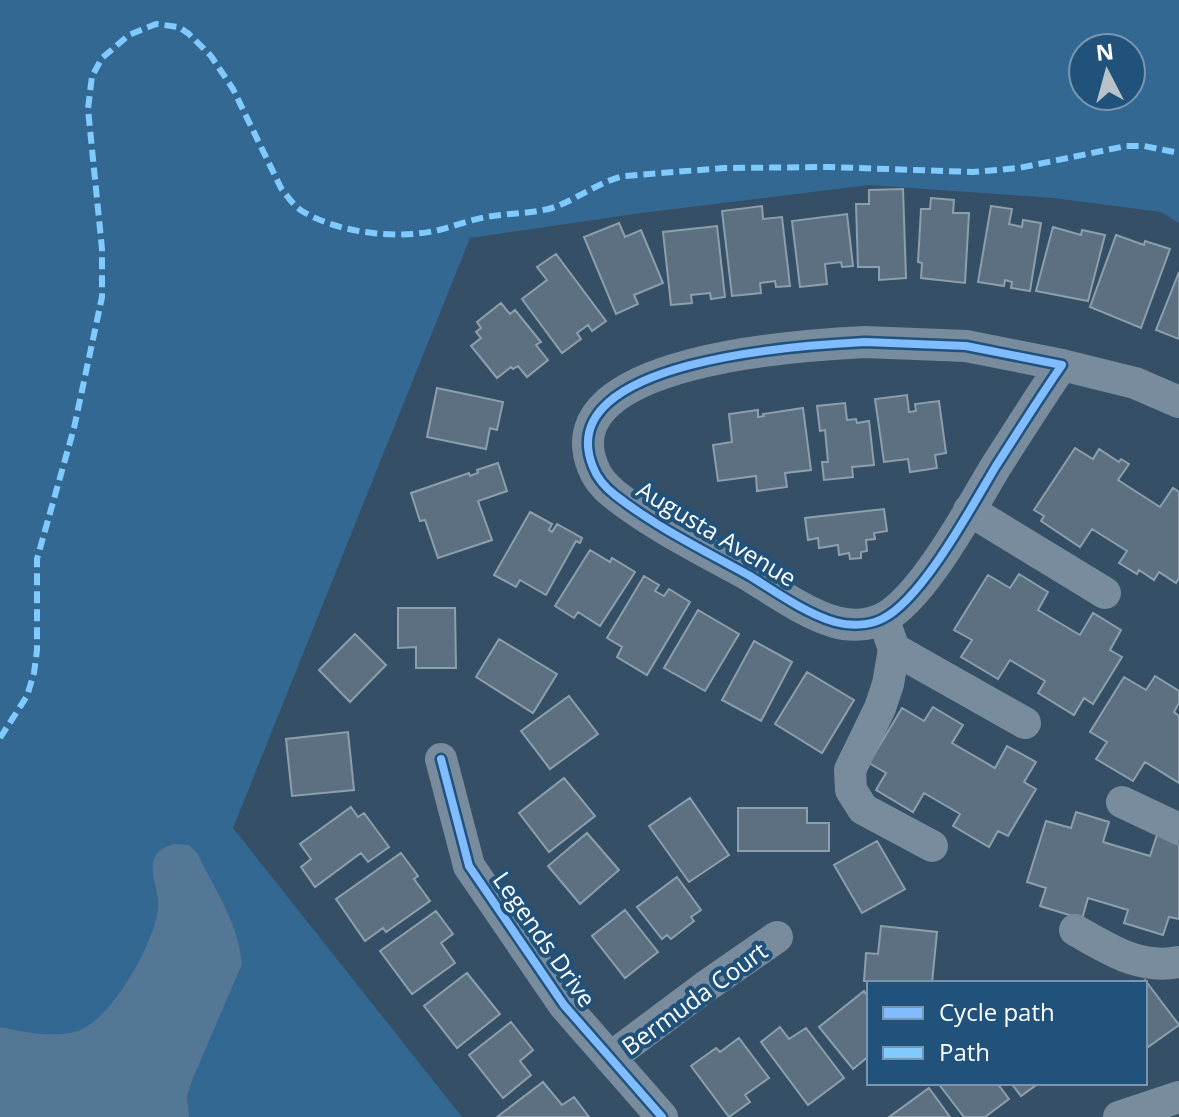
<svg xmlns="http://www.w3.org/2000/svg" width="1179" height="1117" font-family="'Open Sans',sans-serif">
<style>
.green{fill:#336892;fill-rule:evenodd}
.water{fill:#537794}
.building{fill:#5c7081;stroke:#8d9eac;stroke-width:2}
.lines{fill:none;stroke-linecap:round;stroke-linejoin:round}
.minor{stroke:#798c9d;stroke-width:32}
.quiet{stroke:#80caff;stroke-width:6;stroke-dasharray:12 6;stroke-linecap:butt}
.cycleway-casing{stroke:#20527b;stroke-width:13}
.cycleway{stroke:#80bcff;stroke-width:8}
.labels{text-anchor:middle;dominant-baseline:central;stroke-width:8;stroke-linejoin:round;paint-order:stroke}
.street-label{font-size:24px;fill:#fff;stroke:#20527b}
</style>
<rect width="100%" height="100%" fill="#355066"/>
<path class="green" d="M0,0H1179V223L1161,212L1054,198L869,185L641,213L470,238L233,828L462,1117H0ZM1083,48H1131V96H1083Z"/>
<path class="water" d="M173,844L189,845L197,853C215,890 238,922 242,964L193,1078L187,1096L189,1117H0V1027C24,1032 49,1038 74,1032C109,1025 155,943 158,908C160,893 149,875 154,859C157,851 165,847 173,844Z"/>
<path class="building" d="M903,189L906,278L879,280V267H858L856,204H869V190Z
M931,198L954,200L953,213H969L965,283L921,278L922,263L918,262L921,209H930Z
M762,206L763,219L782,217L790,286L776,287L775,281L760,283L761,293L732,296L722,211Z
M991,206L1012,209L1009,224L1022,227L1023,220L1041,223L1030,291L1011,288L1012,282L1005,280L1004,286L978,282Z
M847,214L853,266L842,267L841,262L825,264L827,284L800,287L792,221Z
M619,223L625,237L641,230L663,283L634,295L638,304L616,314L584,237Z
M717,226L725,297L711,299L710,293L691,295L692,303L671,305L663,232Z
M1053,227L1081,235L1082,230L1105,235L1088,301L1036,291Z
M1116,235L1144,245L1145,241L1170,249L1141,328L1090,307Z
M556,254L606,321L592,331L588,325L577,333L581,339L562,353L522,299L547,280L537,267Z
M1179,272V339L1156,330Z
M501,303L510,314L515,310L541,342L536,345L548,360L527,377L518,366L513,369L511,367L497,378L471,346L481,338L476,332L481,328L477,322Z
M437,388L503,402L497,430L490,428L486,449L427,437Z
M907,395L909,412L916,411L915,404L939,401L946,453L935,455L937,468L910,472L908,459L884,462L875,399Z
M845,403L847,420L856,419L857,423L869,421L874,465L852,467L853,477L824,480L822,462H828L825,430L820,431L817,406Z
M803,408L811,470L785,473L787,487L757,491L756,476L718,481L713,445L732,442L729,414L758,410V417L764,416L763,414Z
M1075,448L1093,459L1099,449L1119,462L1121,459L1129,464L1118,480L1160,507L1173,488L1179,492V578L1176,583L1159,572L1154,580L1139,570L1137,574L1119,563L1127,551L1092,529L1080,547L1041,521L1044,516L1034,510Z
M498,463L507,491L478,501L492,540L438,558L425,520L420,521L411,493L469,473L470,476L478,473L477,470Z
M884,509L887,531L874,533L875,539L866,540L867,551L861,552V558L850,559L849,553L839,555L838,545L819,548L818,538L808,540L805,518Z
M530,512L552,524L549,530L552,532L557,524L582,538L580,543L576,541L546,595L520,580L516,587L494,575Z
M590,550L610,562L612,558L635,572L600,626L578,612L574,618L555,606Z
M1019,574L1048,592L1038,610L1080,635L1093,613L1121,630L1110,650L1122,657L1093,704L1084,698L1074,715L1038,693L1045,681L1010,660L998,679L961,657L972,640L954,630L988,575L1010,588Z
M644,576L659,585L655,591L664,596L669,589L690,602L647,675L617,657L622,647L607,638Z
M398,608H455L456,668H416V647L398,648Z
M698,610L739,634L705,691L664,668Z
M355,634L386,665L350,702L319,670Z
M499,639L557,674L533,713L476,677Z
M754,641L792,662L761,721L722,700Z
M807,672L854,700L822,753L775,724Z
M1155,676L1179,691V703L1174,712L1179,716V783L1145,762L1133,781L1096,759L1107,742L1090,732L1124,677L1146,690Z
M569,696L598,734L550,769L521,731Z
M933,707L963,725L952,743L995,768L1007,746L1036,762L1024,782L1036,789L1008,836L998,831L989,847L953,826L960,814L924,793L913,812L876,790L886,773L869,763L902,708L924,721Z
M348,732L354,790L292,796L286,739Z
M564,778L595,816L549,852L519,813Z
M690,798L729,855L689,882L649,826Z
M351,807L358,817L364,813L389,847L368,862L361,853L315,887L301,867L311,859L300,844Z
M738,808H807V823H829V851H738Z
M1076,812L1109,822L1103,842L1150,856L1158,832L1179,839V919L1169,917L1163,935L1124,923L1128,910L1088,898L1082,919L1040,906L1046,888L1027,882L1046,821L1071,828Z
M587,833L619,870L580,904L548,866Z
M877,841L905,889L862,913L834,865Z
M401,853L418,876L414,879L430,901L386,932L383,928L365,941L336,899Z
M677,877L701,910L691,917L694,921L671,939L667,935L662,939L637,907Z
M625,910L658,952L625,978L592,936Z
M436,911L453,934L441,943L455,963L412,994L380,951Z
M881,926L937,932L932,983L864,981L866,953L878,954Z
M467,973L500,1014L457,1048L424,1006Z
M1145,980L1179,1025L1148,1047L1145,1043V983H1141Z
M864,991L869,998V1056L853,1069L819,1027Z
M511,1022L533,1050L520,1061L531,1075L503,1098L469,1055Z
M780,1027L789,1039L806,1028L844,1078L808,1105L761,1042Z
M739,1038L769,1078L745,1095L750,1102L729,1117L691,1066L716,1048L720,1052Z
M543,1082L562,1105L574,1097L589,1117H497Z
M938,1083H997L1009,1099L985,1117H964Z
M1011,1083H1039L1021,1096Z
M929,1088L950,1117H889Z"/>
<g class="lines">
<path class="minor" d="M865,342L966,346L1062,365C1039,398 1018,432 996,466C972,506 922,600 882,619C868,626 849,626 835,622C805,613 776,592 750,576C705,551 656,527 615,495C606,488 597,478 593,467C549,359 805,345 865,342Z
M1062,365L1135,383L1179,402
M969,510L1105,593
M887,629L894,649L1025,723
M894,649L888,684L880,708L850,770L851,790L863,809L932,846
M441,759L469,866L564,1005L662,1117
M1122,802L1179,829
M1075,930C1109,949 1139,970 1179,962
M610,1058L705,987L777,937
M1119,1117L1179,1097"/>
<path class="quiet" d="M0,738L27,696L34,673L37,650V559L74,428L102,297V249L88,109L92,76L102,58L129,35L156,24L179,27L189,34L211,56L233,89L281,188C287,196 293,205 302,211C338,233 397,240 439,230C454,226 470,220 486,217C508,213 530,214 552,208C578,199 598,182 624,176L724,168L829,167L973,172L1019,168L1126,146H1144L1179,153"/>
<defs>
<path id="cycleway" d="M865,342L966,346L1062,365C1039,398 1018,432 996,466C972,506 922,600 882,619C868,626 849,626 835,622C805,613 776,592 750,576C705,551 656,527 615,495C606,488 597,478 593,467C549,359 805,345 865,342Z
M441,759L469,866L564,1005L662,1117"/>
</defs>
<use href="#cycleway" class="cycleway-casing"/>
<use href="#cycleway" class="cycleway"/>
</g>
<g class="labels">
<g class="street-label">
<text transform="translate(717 533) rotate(31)">Augusta Avenue</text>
<text transform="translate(545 939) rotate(55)">Legends Drive</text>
<text transform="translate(694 998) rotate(-36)">Bermuda Court</text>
</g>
</g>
<rect x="867" y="981" width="280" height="104" fill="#20527b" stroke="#7997b0" stroke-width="2"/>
<rect x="883" y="1007" width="40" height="12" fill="#80bcff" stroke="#7997b0" stroke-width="2"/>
<text x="939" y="1021" font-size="24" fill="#ffffff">Cycle path</text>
<rect x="883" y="1047" width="40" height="12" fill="#80caff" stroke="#7997b0" stroke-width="2"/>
<text x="939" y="1061" font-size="24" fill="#ffffff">Path</text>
<g transform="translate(1107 72) rotate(354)"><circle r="38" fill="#20527b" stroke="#7997b0" stroke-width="2"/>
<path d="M0-6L14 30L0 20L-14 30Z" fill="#b8c2c9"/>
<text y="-12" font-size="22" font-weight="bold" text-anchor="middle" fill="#ffffff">N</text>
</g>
</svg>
